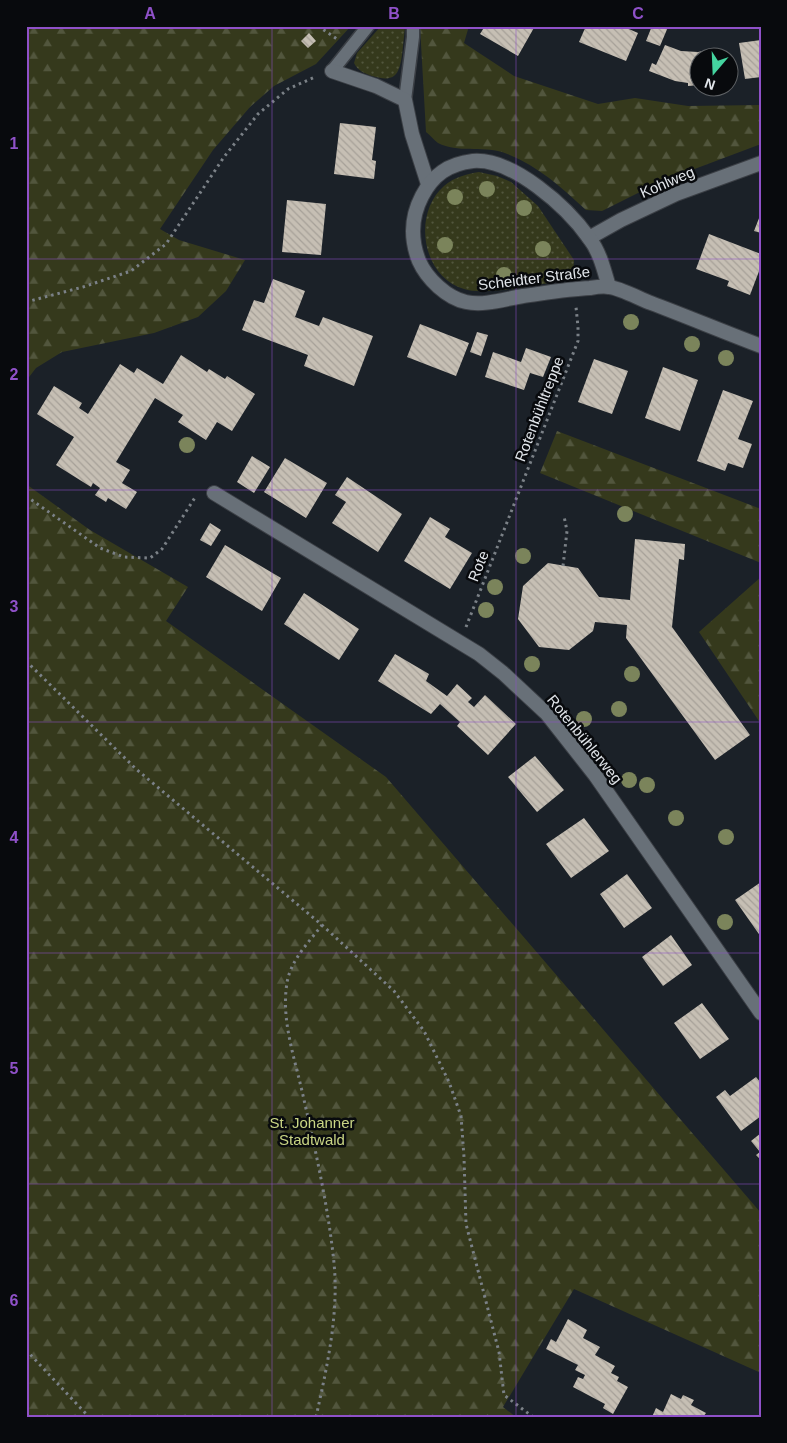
<svg xmlns="http://www.w3.org/2000/svg" width="787" height="1443" font-family="Arial,sans-serif">
<style>
.grass{fill:url(#grass-dots)}
.forest{fill:url(#forest-firs)}
.building{fill:url(#building-back-hatch)}
.lines{fill:none;stroke-linecap:round;stroke-linejoin:round}
.service-casing{stroke:#3b3f45;stroke-width:15}
.minor-casing{stroke:#3b3f45;stroke-width:16}
.tertiary-casing{stroke:#3b3f45;stroke-width:16}
.path{stroke:#7b8187;stroke-width:3;stroke-dasharray:2.5 4;stroke-linecap:butt}
.service{stroke:#687078;stroke-width:12}
.minor{stroke:#687078;stroke-width:14}
.tertiary{stroke:#687078;stroke-width:14}
.tree{fill:#7b845b}
.grid{fill:none;stroke:#8f51c8;stroke-width:1;stroke-opacity:0.55}
.labels{text-anchor:middle;dominant-baseline:central;stroke-width:5;stroke-linejoin:round;paint-order:stroke}
.street-label{font-size:15px;fill:#e1e5ea;stroke:#080a0d}
.park-label{font-size:15px;fill:#c9d584;stroke:#080a0d}
.neatline{fill:none;stroke:#8f51c8;stroke-width:2}
.grid-label{font-size:16px;text-anchor:middle;font-weight:bold;fill:#8f51c8}
</style>
<defs>
<pattern id="grass-dots" width="8" height="8" patternUnits="userSpaceOnUse" patternTransform="scale(1.25)"><rect width="8" height="8" fill="#35391c"/><path d="M2 2h.1M6 6h.1" fill="none" stroke="#52563d" stroke-width="1.8" stroke-linecap="round"/></pattern>
<pattern id="forest-firs" width="22" height="20" patternUnits="userSpaceOnUse" patternTransform="scale(1.25)"><rect width="22" height="20" fill="#35391c"/><path d="M5 1l3.5 6h-7zM16 11l3.5 6h-7z" fill="#52563d"/></pattern>
<pattern id="building-back-hatch" width="6" height="6" patternUnits="userSpaceOnUse" patternTransform="scale(1.25)"><rect width="6" height="6" fill="#c6bfb4"/><path d="M-1 5l2 2M0 0l6 6M5-1l2 2" fill="none" stroke="#a6a098"/></pattern>
</defs>
<rect width="100%" height="100%" fill="#1b2128"/>
<path class="grass" d="M381,26L405,27C404,37 403,46 402,55C399,75 395,83 372,76C364,73 358,71 354,63L357,53Z
M479,172L497,176L511,182L538,206L574,260L573,275L562,281C538,284 485,296 464,289C422,277 412,214 444,186C454,177 467,174 479,172Z"/>
<path class="forest" d="M26,26H351L316,64L274,86L250,107L213,150L160,229L179,240L245,260L226,291L198,317L154,333L62,352L36,368L26,381Z
M420,26H469L464,43L514,76L598,104L635,98L688,106L761,105V144L660,182L602,211L586,210C560,186 536,164 502,152C481,146 458,153 438,143C434,140 430,135 426,132Z
M557,431L761,509V563L540,473Z
M26,484L90,530L188,587L166,621L386,777L761,1213V1373L574,1289L503,1407L516,1417H26Z
M761,577V724L699,632Z"/>
<path class="building" d="M485,26H535L518,56L480,34Z
M586,26H622L638,33L626,61L579,42Z
M652,26L668,27L660,46L646,41Z
M309,33L316,41L308,48L301,41Z
M761,40V77L745,79L739,43Z
M665,45L681,51L698,52L713,49L715,58H700V85L688,86V83L675,81L649,71L652,63L656,65Z
M340,123L376,127L372,160L376,161L374,179L334,174Z
M287,200L326,204L321,255L282,252Z
M761,213V233L754,231Z
M709,234L761,254V266L750,295L727,286L729,281L696,269Z
M273,279L305,291L295,317L319,326L323,317L373,336L354,386L304,366L308,355L242,330L254,300L264,303Z
M420,324L469,343L456,376L407,357Z
M477,332L488,335L481,356L470,352Z
M526,348L551,357L543,377L530,373L524,390L485,377L493,352L521,362Z
M181,355L207,372L209,369L225,379L227,376L255,394L232,431L217,422L206,440L178,422L183,415L155,398L116,462L130,470L122,483L137,492L126,509L108,498L106,502L95,495L100,488L93,483L91,487L56,465L74,437L37,414L54,386L82,403L79,408L88,414L120,364L134,373L137,368L163,384Z
M594,359L628,371L612,414L578,402Z
M663,367L698,380L680,431L645,418Z
M723,390L753,401L738,439L752,444L743,468L728,463L725,471L697,461Z
M252,456L270,467L254,493L237,482Z
M285,458L327,483L306,518L264,492Z
M347,477L402,514L378,552L332,523L346,502L335,495Z
M430,517L450,529L445,537L472,553L450,589L404,561Z
M210,523L221,530L211,546L200,540Z
M635,539L685,544L684,560L679,559L672,627L750,735L715,760L626,638L627,625L595,622L593,631L569,650L539,647L518,619L523,586L548,563L578,568L599,597L630,600Z
M225,545L281,578L262,611L206,577Z
M304,593L359,629L339,660L284,624Z
M395,654L429,674L426,681L447,696L457,684L472,698L468,702L474,707L485,695L516,724L488,755L457,726L460,722L440,704L431,714L378,681Z
M535,756L564,790L537,812L508,777Z
M584,818L609,851L571,878L546,844Z
M627,874L652,908L624,928L600,894Z
M761,882V937L735,900Z
M671,935L692,965L663,986L642,957Z
M702,1003L729,1039L700,1059L674,1023Z
M756,1077L761,1083V1116L741,1131L716,1097L725,1090L730,1096Z
M761,1133V1160L756,1155L760,1152L751,1141Z
M568,1319L587,1330L583,1338L600,1347L595,1355L615,1366L611,1373L619,1377L617,1381L628,1387L613,1414L603,1408L605,1404L573,1387L578,1377L583,1379L585,1375L575,1370L578,1365L546,1349L551,1339L556,1342Z
M671,1394L681,1399L683,1395L694,1400L691,1405L706,1413L703,1417H652L656,1408L663,1412Z"/>
<g class="lines">
<defs>
<path id="service" d="M332,71L368,26
M405,100L413,37V26"/>
<path id="minor" d="M332,71L376,86L405,100L412,134L428,184
M589,238L621,220L676,194L761,163
M214,493L479,654L503,673L547,714L595,775L761,1013"/>
<path id="tertiary" d="M609,287C604,270 600,252 589,238C567,207 513,158 473,161C448,164 433,175 422,196C411,217 410,238 419,261C427,279 447,298 466,302C484,306 505,299 523,296C545,293 568,289 590,288C596,287 603,286 609,287C620,288 640,299 651,303C688,317 724,332 761,346"/>
</defs>
<use href="#service" class="service-casing"/>
<use href="#minor" class="minor-casing"/>
<use href="#tertiary" class="tertiary-casing"/>
<path class="path" d="M318,26L337,39
M26,302L83,287L131,271L166,244L224,157L258,114L288,89L315,77
M26,496L100,548L124,557L150,558L162,549L196,496
M563,566L567,531L564,516
M466,627L578,341V327L576,307
M26,661L136,769L322,925L394,991L424,1031L449,1082L461,1116L464,1157L466,1224L499,1352L504,1395L533,1417
M26,1350L89,1417
M316,1417C327,1367 339,1314 334,1263C328,1205 315,1148 302,1091C294,1056 281,1019 287,983C290,961 309,942 322,925"/>
<use href="#service" class="service"/>
<use href="#minor" class="minor"/>
<use href="#tertiary" class="tertiary"/>
</g>
<g class="tree">
<circle cx="487" cy="189" r="8"/>
<circle cx="455" cy="197" r="8"/>
<circle cx="524" cy="208" r="8"/>
<circle cx="445" cy="245" r="8"/>
<circle cx="543" cy="249" r="8"/>
<circle cx="504" cy="275" r="8"/>
<circle cx="631" cy="322" r="8"/>
<circle cx="692" cy="344" r="8"/>
<circle cx="726" cy="358" r="8"/>
<circle cx="187" cy="445" r="8"/>
<circle cx="625" cy="514" r="8"/>
<circle cx="523" cy="556" r="8"/>
<circle cx="495" cy="587" r="8"/>
<circle cx="486" cy="610" r="8"/>
<circle cx="532" cy="664" r="8"/>
<circle cx="632" cy="674" r="8"/>
<circle cx="619" cy="709" r="8"/>
<circle cx="584" cy="719" r="8"/>
<circle cx="629" cy="780" r="8"/>
<circle cx="647" cy="785" r="8"/>
<circle cx="676" cy="818" r="8"/>
<circle cx="726" cy="837" r="8"/>
<circle cx="725" cy="922" r="8"/>
</g>
<path class="grid" d="M272,26V1417M516,26V1417M26,259H761M26,490H761M26,722H761M26,953H761M26,1184H761"/>
<g class="labels">
<g class="street-label">
<text transform="translate(667 182) rotate(-23)">Kohlweg</text>
<text transform="translate(534 278) rotate(-7)">Scheidter Straße</text>
<text transform="translate(539 409) rotate(-69)">Rotenbühltreppe</text>
<text transform="translate(478 566) rotate(-68)">Rote</text>
<text transform="translate(585 739) rotate(51)">Rotenbühlerweg</text>
</g>
<g class="park-label">
<text x="312" y="1122">St. Johanner<tspan x="312" dy="17">Stadtwald</tspan></text>
</g>
</g>
<rect width="787" height="1443" fill="none" stroke="#080a0d" stroke-width="55"/>
<g transform="translate(714 72) rotate(199)"><circle r="24" fill="#080a0d" stroke="#5f6265"/>
<path d="M0-4L9 19L0 12L-9 19Z" fill="#44d49f"/>
<text y="-8" font-size="14" font-weight="bold" text-anchor="middle" fill="#e1e5ea">N</text>
</g>
<rect x="28" y="28" width="732" height="1388" class="neatline"/>
<g class="grid-label">
<text x="150" y="19">A</text>
<text x="394" y="19">B</text>
<text x="638" y="19">C</text>
<text x="14" y="149">1</text>
<text x="14" y="380">2</text>
<text x="14" y="612">3</text>
<text x="14" y="843">4</text>
<text x="14" y="1074">5</text>
<text x="14" y="1306">6</text>
</g>
</svg>
